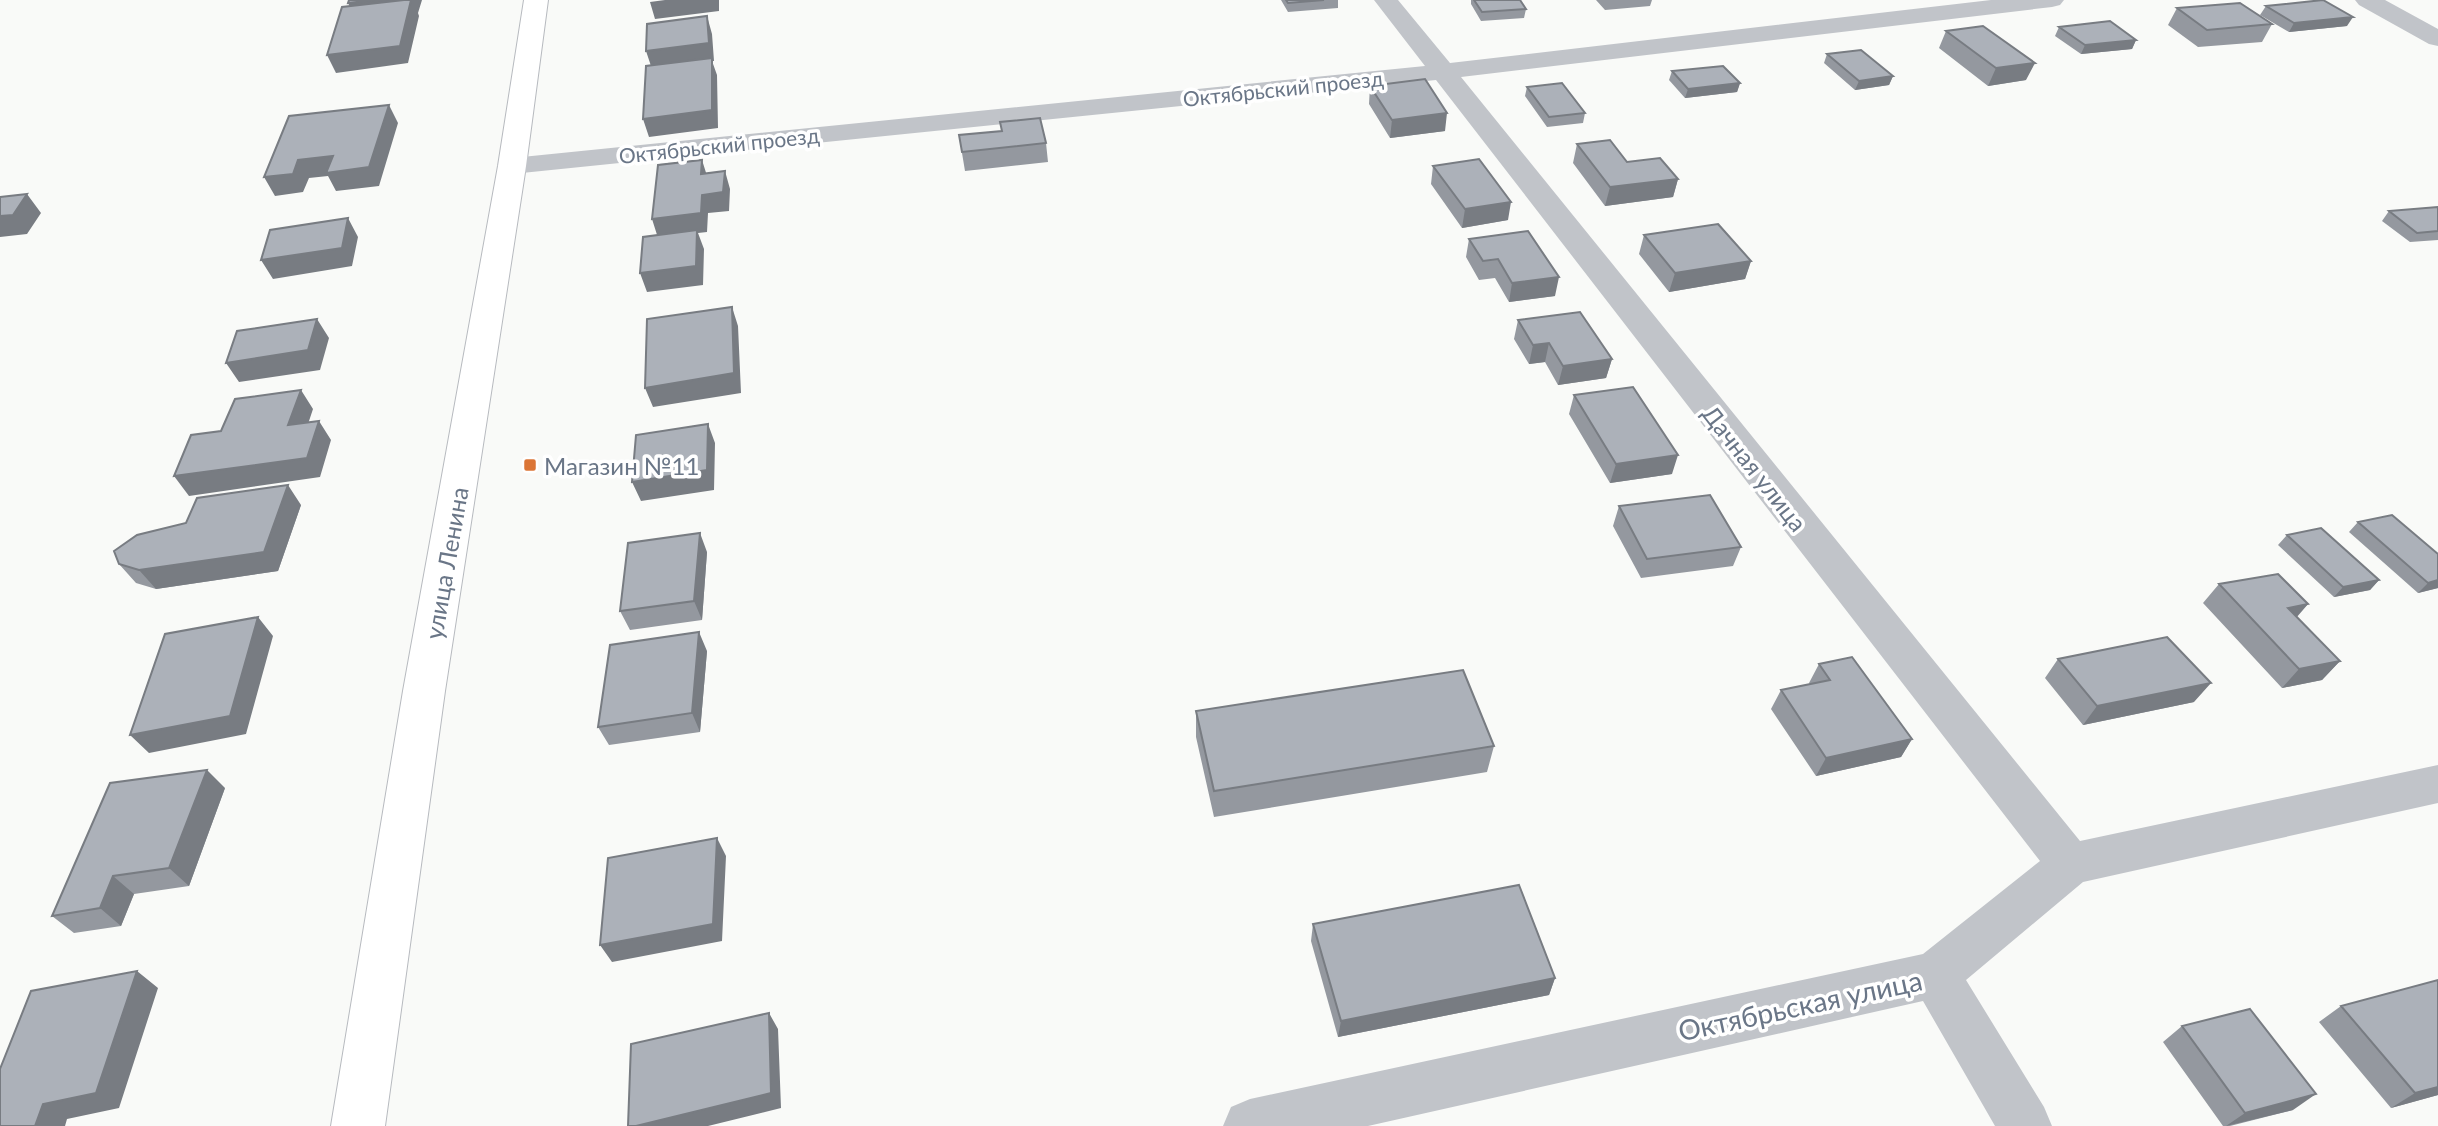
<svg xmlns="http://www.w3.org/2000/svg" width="2438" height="1126" font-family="Lato,sans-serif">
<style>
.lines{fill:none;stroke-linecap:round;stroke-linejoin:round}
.major-casing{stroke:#b7babf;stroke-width:2}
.minor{fill:#c1c4c9;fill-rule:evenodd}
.major{fill:#fff;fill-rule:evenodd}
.wall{fill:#94989f}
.shaded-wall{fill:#787c82}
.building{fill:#acb1b9;stroke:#787c82;stroke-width:2}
.poi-dot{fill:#db7536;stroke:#fff;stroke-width:2.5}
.labels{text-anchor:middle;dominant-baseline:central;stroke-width:7;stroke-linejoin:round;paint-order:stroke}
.far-street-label{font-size:21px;fill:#6a7687;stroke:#fff}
.poi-label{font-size:24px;fill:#6a7687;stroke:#fff;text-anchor:start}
.street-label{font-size:24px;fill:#6a7687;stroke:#fff}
.near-street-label{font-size:28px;fill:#6a7687;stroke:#fff}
</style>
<rect width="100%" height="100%" fill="#f9faf8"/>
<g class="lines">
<defs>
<path id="major" d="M524,0H548L526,166L445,691L385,1126H331L403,691L498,166Z"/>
</defs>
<use href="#major" class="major-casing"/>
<path class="minor" d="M1374,0H1398L1450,63L1991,0H2064L2060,5L2052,7L1461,77L2080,841L2438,765V803L2083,882L1966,980L2044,1107L2052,1126H1995L1923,1001L1368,1126H1223L1231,1107L1250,1099L1923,954L2040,861L1436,80L512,174L502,172L498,166L502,160L512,158L1425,66Z
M2355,0H2385L2438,29V46L2429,44L2359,5Z"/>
<use href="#major" class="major"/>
</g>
<path class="wall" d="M1281,0H1338V8L1288,12Z
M1471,0H1520L1526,9L1524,18L1481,21L1471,4Z
M1596,0H1652L1650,6L1605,10Z
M2266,6L2347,26L2289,32L2260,15Z
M2177,8L2272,24L2262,42L2198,47L2168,25Z
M2059,27L2136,40L2132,49L2081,54L2055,36Z
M1946,31L2026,80L1988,86L1939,48Z
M1827,54L1893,76L1889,85L1855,90L1824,63Z
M1672,71L1740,83L1737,92L1685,98L1669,80Z
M1370,86L1445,131L1390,138L1369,104Z
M1527,87L1585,113L1583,123L1547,127L1525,96Z
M959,135L1046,143L1048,162L965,171Z
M1577,144L1678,179L1673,197L1605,206L1573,163Z
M1433,166L1508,220L1462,228L1431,184Z
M2438,207V240L2410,242L2382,221L2389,211Z
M1644,235L1751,261L1745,279L1669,292L1639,254Z
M1469,239L1555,296L1509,302L1495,278L1479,280L1466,257Z
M1518,320L1612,359L1606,378L1558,385L1545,362L1529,364L1514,339Z
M1574,395L1672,474L1610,483L1569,414Z
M301,505L278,571L156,589L136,583L119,564Z
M1619,506L1741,547L1733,566L1641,578L1613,526Z
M2358,522L2438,588L2418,593L2349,532Z
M2287,535L2379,580L2370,590L2334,597L2278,545Z
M707,552L702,620L630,630L620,611Z
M2219,584L2308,604L2297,617L2340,661L2322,680L2282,688L2203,603Z
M707,651L700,732L609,745L598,727Z
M2058,659L2194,702L2083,725L2045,678Z
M1819,664L1912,739L1901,757L1816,776L1771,709L1781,690L1810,684L1809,683Z
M1196,711L1494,746L1487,772L1214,817L1196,737Z
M225,788L189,886L134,894L121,926L74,933L52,916Z
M1313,924L1555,978L1549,995L1338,1037L1311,941Z
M2438,980V1095L2391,1108L2319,1022L2341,1006Z
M2182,1026L2293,1110L2230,1126H2223L2163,1042Z"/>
<path class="shaded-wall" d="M374,0H422L418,13L419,16L408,63L336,73L327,55L356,20L348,3Z
M665,0H719V11L655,19L650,2Z
M707,16L712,34L714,61H712L717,75L718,128L649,137L643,119L652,69L646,51Z
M2353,17L2347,26L2289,32L2294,23Z
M2136,40L2132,49L2081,54L2085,45Z
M2035,63L2026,80L1988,86L1996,68Z
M1893,76L1889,85L1855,90L1859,81Z
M1740,83L1737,92L1685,98L1688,89Z
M389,105L398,123L379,186L336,191L328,176L309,178L303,192L275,196L264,177L298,160Z
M1447,113L1445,131L1390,138L1392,120Z
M702,160L708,179L701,174Z
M725,171L730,189L729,211L708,213L707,232L698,233L704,249L703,285L647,292L640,273L658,238L652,219L702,195Z
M1678,179L1673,197L1605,206L1610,187Z
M27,194L41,213L27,234L0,237V216Z
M1511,202L1508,220L1462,228L1465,209Z
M348,218L358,237L352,266L273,279L261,260Z
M1751,261L1745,279L1669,292L1675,273Z
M1559,277L1555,296L1509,302L1512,283Z
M732,307L738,326L741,393L653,407L645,388Z
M317,319L329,338L320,370L239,382L226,363Z
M1549,343L1545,362L1529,364L1533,345Z
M1612,359L1606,378L1558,385L1563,366Z
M301,390L313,409L301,445L288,425Z
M319,421L331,440L320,477L189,496L174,476Z
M708,424L715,443L714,490L641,501L632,482Z
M1678,455L1672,474L1610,483L1616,464Z
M288,485L301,505L278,571L156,589L139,570Z
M700,533L707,552L702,620L694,601Z
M2379,580L2370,590L2334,597L2343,587Z
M2438,580V588L2418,593L2428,583Z
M2308,604L2291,623L2288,608Z
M258,617L273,636L246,734L149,753L130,735Z
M699,632L707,651L700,732L692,713Z
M2340,661L2322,680L2282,688L2299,669Z
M2211,683L2194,702L2083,725L2097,706Z
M1912,739L1901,757L1816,776L1826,758Z
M207,770L225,788L189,886L169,868Z
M717,838L726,856L722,941L612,962L600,945Z
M113,876L134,894L121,926L100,908Z
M137,971L158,988L119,1108L67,1119L65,1126H35L43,1104Z
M1555,978L1549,995L1338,1037L1341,1021Z
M769,1013L778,1029L781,1108L708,1126H636Z
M2438,1087V1095L2391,1108L2415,1093Z
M2316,1094L2293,1110L2226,1126L2245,1113Z"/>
<path class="building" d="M349,0H374L348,3Z
M404,0H411L400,46L327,55L342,7Z
M1286,0H1324L1288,3Z
M1474,0H1520L1526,9L1482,12Z
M2323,0L2353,17L2294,23L2266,6Z
M2240,3L2272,24L2207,30L2177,8Z
M707,16L709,43L646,51L647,24Z
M2110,21L2136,40L2085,45L2059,27Z
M1983,26L2035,63L1996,68L1946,31Z
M1861,50L1893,76L1859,81L1827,54Z
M712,58V110L643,119L646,66Z
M1723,66L1740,83L1688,89L1672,71Z
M1425,79L1447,113L1392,120L1370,86Z
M1562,83L1585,113L1549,117L1527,87Z
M389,105L369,167L326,173L333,156L298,160L293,174L264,177L289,116Z
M1040,118L1046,143L962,152L959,135L1002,131L1000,122Z
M1610,140L1627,162L1660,158L1678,179L1610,187L1577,144Z
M1479,159L1511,202L1465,209L1433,166Z
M702,160L701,174L725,171L723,192L702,195L701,213L652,219L658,165Z
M27,194L13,215L0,216V197Z
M2438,207V231L2417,233L2389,211Z
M348,218L342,248L261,260L270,230Z
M1718,224L1751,261L1675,273L1644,235Z
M697,230L696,266L640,273L643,237Z
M1528,231L1559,277L1512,283L1498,259L1483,261L1469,239Z
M732,307L734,373L645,388L647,319Z
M1580,312L1612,359L1563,366L1549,343L1533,345L1518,320Z
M317,319L308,350L226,363L237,331Z
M1633,387L1678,455L1616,464L1574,395Z
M301,390L288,425L319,421L307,458L174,476L191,435L221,431L235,399Z
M708,424L707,470L632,482L636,435Z
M288,485L264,552L139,570L119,564L114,551L137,535L186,523L197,498Z
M1710,495L1741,547L1647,559L1619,506Z
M2392,515L2438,554V580L2428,583L2358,522Z
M2321,528L2379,580L2343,587L2287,535Z
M700,533L694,601L620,611L628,543Z
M2278,574L2308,604L2288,608L2340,661L2299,669L2219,584Z
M258,617L230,716L130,735L165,634Z
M699,632L692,713L598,727L610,645Z
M2167,637L2211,683L2097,706L2058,659Z
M1852,657L1912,739L1826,758L1781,690L1830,680L1819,664Z
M1463,670L1494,746L1214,791L1196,711Z
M207,770L169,868L113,876L100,908L52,916L110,783Z
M717,838L713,924L600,945L608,858Z
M1519,885L1555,978L1341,1021L1313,924Z
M137,971L96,1093L43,1104L35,1126H0V1069L31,991Z
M2438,980V1087L2415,1093L2341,1006Z
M2250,1009L2316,1094L2245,1113L2182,1026Z
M769,1013L771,1093L636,1126H628L631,1044Z"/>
<rect class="poi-dot" x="523" y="458" width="14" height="14" rx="3.5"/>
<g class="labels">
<g class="far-street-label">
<text transform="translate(1283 88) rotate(-6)">Октябрьский проезд</text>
<text transform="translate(719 145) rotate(-6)">Октябрьский проезд</text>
</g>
<g class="poi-label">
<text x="544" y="465">Магазин №11</text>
</g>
<g class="street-label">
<text transform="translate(1755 468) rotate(52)">Дачная улица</text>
<text transform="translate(446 563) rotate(-80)">улица Ленина</text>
</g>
<g class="near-street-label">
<text transform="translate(1800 1005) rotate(-12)">Октябрьская улица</text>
</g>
</g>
</svg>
